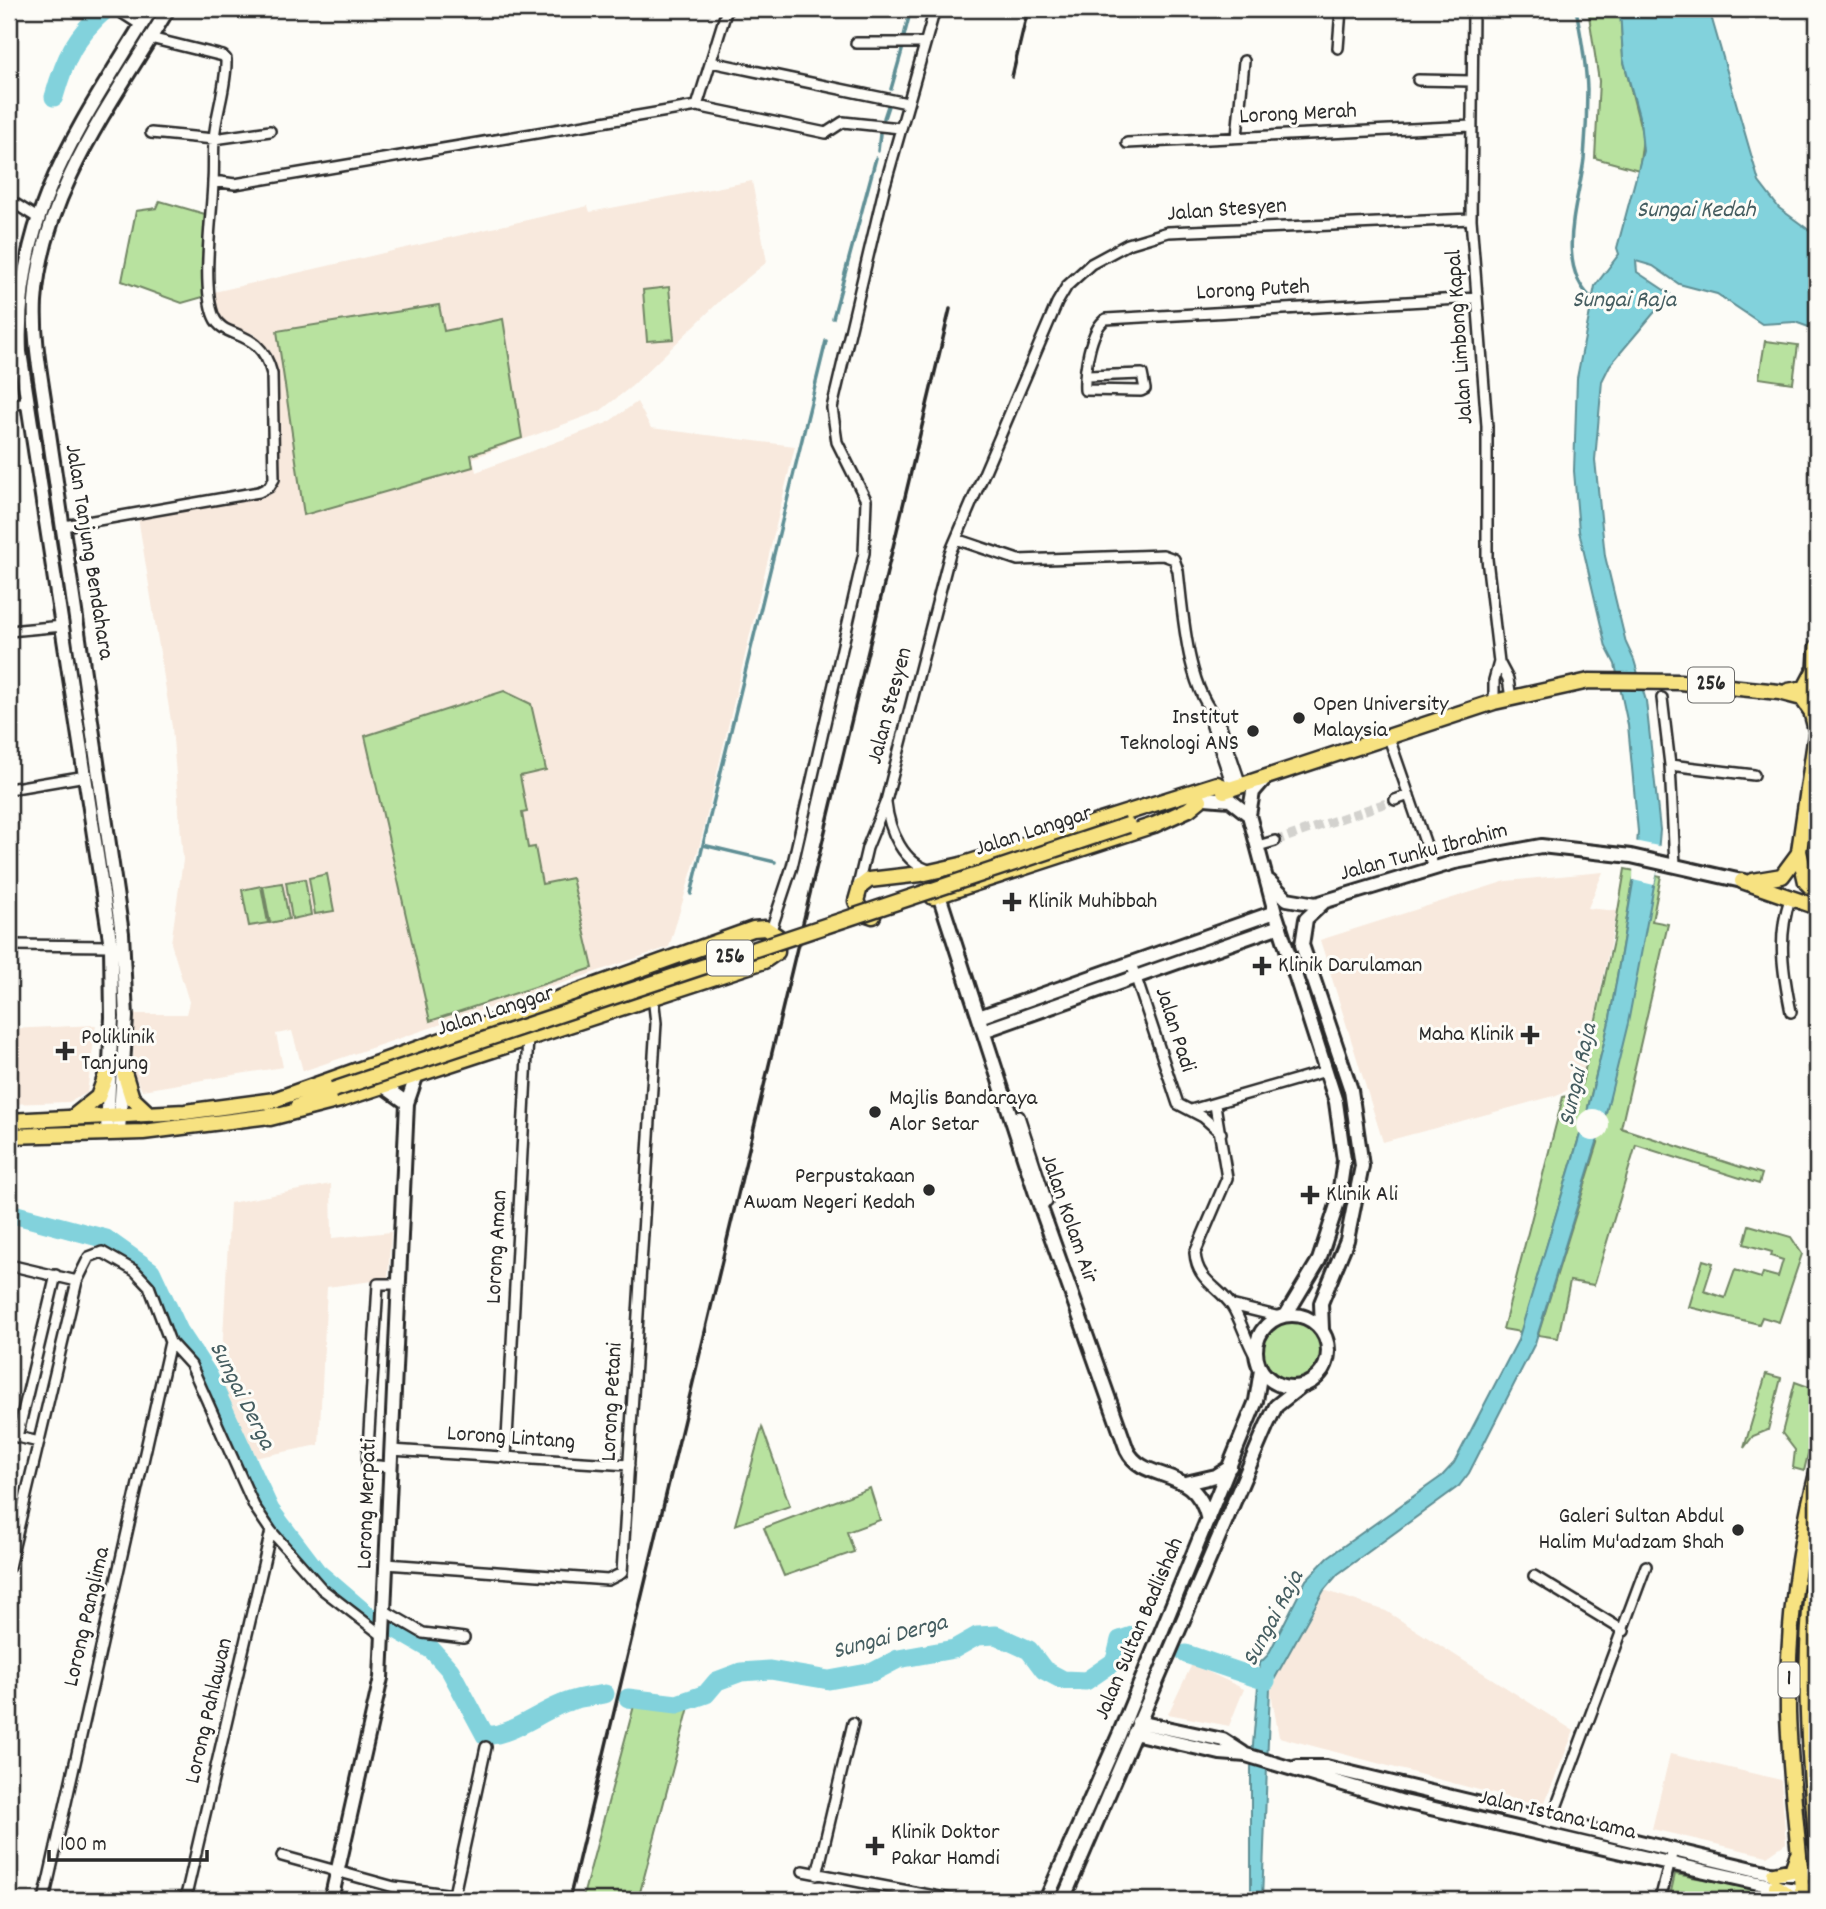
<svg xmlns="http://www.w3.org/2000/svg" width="1826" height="1909" font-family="Dekko,sans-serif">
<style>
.built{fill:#f8e9dd}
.green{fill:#b8e29f;stroke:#728665;stroke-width:2;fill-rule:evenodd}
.water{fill:#82d2dc;stroke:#5f8f95;stroke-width:2}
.pier{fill:#fdfcf7}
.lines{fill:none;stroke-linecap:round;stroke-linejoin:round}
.stream{stroke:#5f8f95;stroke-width:3.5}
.river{stroke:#82d2dc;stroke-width:19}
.street-tunnel{stroke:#d3d2ce;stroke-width:9;stroke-dasharray:9 4.5;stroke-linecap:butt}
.street-casing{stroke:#2b2b2b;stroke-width:14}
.secondary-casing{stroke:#2b2b2b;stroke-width:18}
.primary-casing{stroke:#2b2b2b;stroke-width:19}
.street{stroke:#fdfcf7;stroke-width:9}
.secondary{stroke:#fdfcf7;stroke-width:12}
.primary{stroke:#f7e281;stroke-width:14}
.rail{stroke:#2b2b2b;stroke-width:3.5}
.primary-bridge-casing{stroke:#2b2b2b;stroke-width:19;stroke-linecap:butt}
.primary-bridge{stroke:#f7e281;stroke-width:14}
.poi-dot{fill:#2b2b2b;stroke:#fdfcf7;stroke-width:2.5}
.labels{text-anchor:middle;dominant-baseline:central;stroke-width:6;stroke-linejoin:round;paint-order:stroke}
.shield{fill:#fdfcf7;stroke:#6a6a68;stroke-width:2}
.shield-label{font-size:21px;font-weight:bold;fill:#2b2b2b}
.street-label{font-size:23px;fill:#2b2b2b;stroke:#fdfcf7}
.poi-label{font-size:23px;fill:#2b2b2b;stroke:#fdfcf7;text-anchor:start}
.water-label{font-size:24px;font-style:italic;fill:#455d60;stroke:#fdfcf7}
</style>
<rect width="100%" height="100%" fill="#fdfcf7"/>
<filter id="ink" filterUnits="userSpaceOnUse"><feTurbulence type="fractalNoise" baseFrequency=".0143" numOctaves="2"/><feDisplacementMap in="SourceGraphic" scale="14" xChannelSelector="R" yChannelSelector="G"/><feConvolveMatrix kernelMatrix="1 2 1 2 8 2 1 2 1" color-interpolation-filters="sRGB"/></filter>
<g filter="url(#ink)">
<path class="built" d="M752,181L767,262L725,296L632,386L600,411L473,458L476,472L607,423L637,402L651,428L795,446L700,844L669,947L303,1071L292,1031L276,1034L283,1067L142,1090L133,1073L134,1014H186L189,1002L171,943L183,860L172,727L137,511L279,483L273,361L254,334L233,329L216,317L214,292L588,206L590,212Z
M1603,872L1588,908L1617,911L1583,1075L1566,1091L1554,1096L1383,1142L1320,940L1506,881Z
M96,1025L87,1093L69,1102L9,1104V1029Z
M331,1184L332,1238L391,1232L388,1279L327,1287L319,1445L249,1459L220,1396L230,1203Z
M1324,1590L1386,1611L1574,1731L1543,1807L1279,1737L1270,1687Z
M1192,1664L1244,1689L1229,1726L1168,1714Z
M1670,1754L1781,1780L1786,1843L1767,1856L1652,1829Z"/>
<path class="green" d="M1588,9H1620L1623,58L1643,137L1639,170L1595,158L1599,81Z
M160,201L205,214L203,297L182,303L122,281L136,211L157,208Z
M669,287L674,339L647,341L643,290Z
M439,305L444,331L503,319L522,438L471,455L473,467L304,515L277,331Z
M1765,341L1798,345L1793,383L1759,378Z
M504,691L531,704L546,770L520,776L527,812L522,813L528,848L535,847L542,884L572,878L593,968L430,1021L365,736Z
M1625,869L1661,876L1652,921L1668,924L1621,1128L1762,1174L1759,1184L1636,1145L1594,1285L1570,1281L1558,1338L1538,1335L1598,1143L1579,1137L1521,1332L1503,1329L1563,1097L1580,1092L1613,941ZM1633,881L1602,1110L1588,1107L1610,1018Z
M327,874L334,911L315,914L309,878Z
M305,879L311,915L292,919L286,882Z
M282,883L289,919L270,923L263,886Z
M261,886L268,923L249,926L242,890Z
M1749,1225L1791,1237L1802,1254L1779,1322L1762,1317L1759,1324L1689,1307L1703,1260L1713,1263L1704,1291L1725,1298L1735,1270L1761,1278L1763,1273L1778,1277L1783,1260L1771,1256L1772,1252L1744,1244Z
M1260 1351a31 31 0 1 1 62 0a31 31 0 1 1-62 0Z
M1766,1374L1781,1378L1768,1430L1753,1436L1744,1448Z
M1795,1382L1817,1390V1416L1804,1471L1793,1468L1795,1450L1782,1433Z
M762,1427L790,1506L735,1525Z
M870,1488L880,1520L847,1532L854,1552L784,1576L764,1528Z
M635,1702L689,1707L638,1900H582Z
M1675,1874L1770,1891L1781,1900H1669Z"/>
<path class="water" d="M1620,9H1709L1759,182L1779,208L1817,236V330L1795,322L1762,324L1717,294L1679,284L1653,266L1636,261L1637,272L1670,294L1610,365L1602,381L1595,460L1605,556L1626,643L1634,660L1646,701L1660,830L1656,875L1628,1023L1606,1113L1535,1343L1469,1473L1459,1486L1338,1574L1324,1590L1270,1687L1262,1900H1251V1768L1260,1663L1268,1655L1306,1580L1328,1557L1442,1476L1454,1463L1518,1340L1588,1108L1610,1018L1635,871L1638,832L1628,725L1615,664L1606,647L1579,531L1574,471L1577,378L1595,286L1619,254L1617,248L1643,151L1640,120L1623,58Z"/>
<path class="pier" d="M1634,841L1663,847L1654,885L1633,880Z
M1577 1125a16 16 0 1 1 32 0a16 16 0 1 1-32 0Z"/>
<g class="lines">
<path class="stream" d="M1576,9C1581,35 1586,62 1587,89C1587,112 1586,136 1584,159C1579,202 1552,269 1596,302
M904,36L911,9
M891,89L903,47
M884,118L890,100
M878,151L880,134
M833,318L876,158
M703,845L775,862
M691,894L826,341"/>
<path class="river" d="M54,97C65,58 75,36 106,9
M9,1213L106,1239L151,1271L179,1331L208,1375L270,1510L317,1572L373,1620
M389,1625L432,1650L450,1670L485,1735C508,1738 542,1710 567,1702C579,1697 593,1696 605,1694
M1186,1654L1266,1681
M628,1698L677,1704L706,1694L717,1681L741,1672L770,1670L829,1680L873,1672L898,1659L954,1649L977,1636L996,1635L1029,1650L1044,1670L1063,1680L1086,1681L1115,1661L1120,1640L1135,1635"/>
<path class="street-tunnel" d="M1275,841L1395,800"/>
<defs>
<path id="street" d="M116,9L141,25
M1473,9L1471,219L1487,426V559L1499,662L1508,679L1511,698
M856,43H924
M1338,48L1341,9
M711,62L907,103
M1418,80L1471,81
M697,106L727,9
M151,133L214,139L270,131
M1237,137L1244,61
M1127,143L1471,126
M213,181L235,184L697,106L826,133L843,122L900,128
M9,200L36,217
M1087,376L1142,374L1145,389L1141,391L1085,390C1084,373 1090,329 1106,319L1477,298
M9,405L28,402
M64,526L259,492L269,487L274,479L272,374C260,326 224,341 214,317C201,287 212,216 213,182C214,168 213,153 214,139C216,113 227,85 226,59L223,56L150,38
M956,539L1018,560L1163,555L1174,559L1178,571C1183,613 1187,690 1219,720L1241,785
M9,631L63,626
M1662,698L1670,765L1675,865
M1494,702V680L1499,662
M1212,713L1211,723L1233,788
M1388,735L1434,868
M1670,765L1754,775
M9,789L86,776
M1395,800L1409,795
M886,803C889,830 903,864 932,871
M1258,846L1275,841
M857,890L867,848L886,801L950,553L1057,303L1067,286L1091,264L1128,244L1168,232L1471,219
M1790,899C1777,937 1783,973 1791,1012
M771,930L792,867L864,553L866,500L837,442L832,408L885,185L935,9
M9,945L111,946
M1131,963L1178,1104L1203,1117L1221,1133
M1215,1105L1227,1178L1195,1253C1197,1281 1218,1286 1232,1306C1242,1322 1246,1341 1256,1357
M1191,1110L1326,1071
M1019,1116L1047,1202
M9,1265L77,1281
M1231,1305L1280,1317
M9,1435L39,1442
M17,1437L56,1275
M391,1450L629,1465
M506,1458L528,1037
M390,1467L367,1465L378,1284H398
M386,1564L608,1580L622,1573L656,1023L653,996
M9,1567L77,1281L89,1257L102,1252L135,1271L149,1286L170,1342L191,1365L254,1506L271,1531L322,1589L383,1636
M1534,1576L1624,1631
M385,1611L423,1633L464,1638
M1551,1821L1646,1566
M282,1856L394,1887L454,1895
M803,1871L955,1900
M817,1875L853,1723
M453,1899L486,1747
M44,1900L170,1342
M185,1900L271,1531
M1660,1900L1673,1850"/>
<path id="secondary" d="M1266,777L1253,792L1249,815L1275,912L1336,1102L1344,1160L1338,1202L1319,1260L1286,1315
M1205,798L1230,800L1249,815
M1269,881L1287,899L1316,904L1455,862L1541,846L1631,856L1742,881
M939,895L1035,1191L1127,1450C1144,1485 1196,1463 1208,1520
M979,1017L1275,912
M983,1031L1280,926
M382,1085L407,1103
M107,1132L112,1017L111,946L20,352C14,211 82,124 151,9
M119,1132L126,1017L122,933L46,413C41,377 33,339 35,302C42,193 114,100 168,9
M1256 1351a36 36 0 1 1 72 0a36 36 0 1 1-72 0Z
M1322,1329L1321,1303L1347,1240L1362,1166L1351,1090L1302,945L1306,919L1323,903
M1186,1483L1216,1476L1230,1467
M1138,1722L1223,1740L1243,1753
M1134,1733L1220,1753L1246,1755L1400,1801L1669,1863L1776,1887L1802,1891L1817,1889
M1297,1767H1326L1774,1874H1817
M331,1900L381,1678L407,1103L417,1074
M1046,1900L1119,1735L1256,1401L1261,1370
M1063,1900L1266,1427L1276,1406L1300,1387"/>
<path id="primary" d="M1815,677L1817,647
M1788,691L1805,688L1815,669
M1817,727L1799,851L1806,882L1817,893
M1224,791L1494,702L1589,681L1680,682L1779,692L1802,698L1811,711L1816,730
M1742,881L1817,907
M1752,881L1782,876L1799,853
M933,897L1154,825L1189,809L1200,800
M873,916L861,912L856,901L860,887L869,880L921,874L961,865L1217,784L1230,789
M123,1069L132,1098L149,1114
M268,1102L753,929L765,928L777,936V952L764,961L340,1100L270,1118
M297,1107L333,1090
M73,1117L98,1097L109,1067
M9,1121L185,1112L275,1100
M9,1136L143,1132L278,1115
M1817,1554C1801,1649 1808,1748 1817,1844
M1774,1874L1792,1870L1797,1856
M1776,1887L1795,1900
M1803,1900C1798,1838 1790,1775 1788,1713C1787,1632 1797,1551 1817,1473"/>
</defs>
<use href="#street" class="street-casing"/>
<use href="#secondary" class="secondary-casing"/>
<use href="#primary" class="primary-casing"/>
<use href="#street" class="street"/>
<use href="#secondary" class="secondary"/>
<use href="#primary" class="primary"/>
<path class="rail" d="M1012,77L1028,9
M569,1900L950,309"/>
<defs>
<path id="primary-bridge" d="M333,1090L1128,825"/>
</defs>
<use href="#primary-bridge" class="primary-bridge-casing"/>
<use href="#primary-bridge" class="primary-bridge"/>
</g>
</g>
<g class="poi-dot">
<circle cx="1299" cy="718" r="7"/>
<circle cx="1253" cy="731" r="7"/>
<path d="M1008.5 891.5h7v7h7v7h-7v7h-7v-7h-7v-7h7z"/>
<path d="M1258.5 955.5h7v7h7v7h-7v7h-7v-7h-7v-7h7z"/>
<path d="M1526.5 1024.5h7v7h7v7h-7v7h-7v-7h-7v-7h7z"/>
<path d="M61.5 1040.5h7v7h7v7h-7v7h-7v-7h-7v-7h7z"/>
<circle cx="875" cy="1112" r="7"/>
<circle cx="929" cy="1190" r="7"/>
<path d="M1306.5 1184.5h7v7h7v7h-7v7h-7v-7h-7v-7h7z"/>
<circle cx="1738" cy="1530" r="7"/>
<path d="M871.5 1835.5h7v7h7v7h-7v7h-7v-7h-7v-7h7z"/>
</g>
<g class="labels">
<g class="shield">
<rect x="1688" y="667.5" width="46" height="35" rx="5"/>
<rect x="707" y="940.5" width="46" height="35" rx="5"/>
<rect x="1778.5" y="1662.5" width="21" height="35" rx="5"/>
</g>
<g class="shield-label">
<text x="1711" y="685">256</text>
<text x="730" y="958">256</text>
<text x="1789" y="1680">1</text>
</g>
<g class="street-label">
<text transform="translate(1298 115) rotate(-3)">Lorong Merah</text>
<text transform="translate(1227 211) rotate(-4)">Jalan Stesyen</text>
<text transform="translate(1253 291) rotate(-3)">Lorong Puteh</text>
<text transform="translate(1461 337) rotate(-94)">Jalan Limbong Kapal</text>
<text transform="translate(88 552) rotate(81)">Jalan Tanjung Bendahara</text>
<text transform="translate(891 706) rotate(-75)">Jalan Stesyen</text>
<text transform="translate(1034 832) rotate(-18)">Jalan Langgar</text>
<text transform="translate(1424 853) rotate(-15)">Jalan Tunku Ibrahim</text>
<text transform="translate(496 1012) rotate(-18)">Jalan Langgar</text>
<text transform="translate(1174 1030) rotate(72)">Jalan Padi</text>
<text transform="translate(1068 1219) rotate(71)">Jalan Kolam Air</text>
<text transform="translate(498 1247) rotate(-87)">Lorong Aman</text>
<text transform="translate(613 1402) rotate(-87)">Lorong Petani</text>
<text transform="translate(511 1439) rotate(4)">Lorong Lintang</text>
<text transform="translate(368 1504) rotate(-88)">Lorong Merpati</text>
<text transform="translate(88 1617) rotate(-77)">Lorong Panglima</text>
<text transform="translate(1140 1629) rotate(-67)">Jalan Sultan Badlishah</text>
<text transform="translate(210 1711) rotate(-77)">Lorong Pahlawan</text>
<text transform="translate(1557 1816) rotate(13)">Jalan Istana Lama</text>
</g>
<g class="poi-label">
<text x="1313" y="705">Open University<tspan x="1313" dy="26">Malaysia</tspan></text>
<text x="1239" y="718" text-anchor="end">Institut<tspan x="1239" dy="26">Teknologi ANS</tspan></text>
<text x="1028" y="902">Klinik Muhibbah</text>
<text x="1278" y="966">Klinik Darulaman</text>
<text x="1514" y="1035" text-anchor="end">Maha Klinik</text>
<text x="81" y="1038">Poliklinik<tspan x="81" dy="26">Tanjung</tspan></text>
<text x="889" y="1099">Majlis Bandaraya<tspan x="889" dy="26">Alor Setar</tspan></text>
<text x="915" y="1177" text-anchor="end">Perpustakaan<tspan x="915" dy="26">Awam Negeri Kedah</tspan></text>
<text x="1326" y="1195">Klinik Ali</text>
<text x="1724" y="1517" text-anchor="end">Galeri Sultan Abdul<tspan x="1724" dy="26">Halim Mu'adzam Shah</tspan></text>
<text x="891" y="1833">Klinik Doktor<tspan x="891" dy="26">Pakar Hamdi</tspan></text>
</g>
<g class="water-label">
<text x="1696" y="211">Sungai Kedah</text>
<text x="1624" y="301">Sungai Raja</text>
<text transform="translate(1579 1075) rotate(-77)">Sungai Raja</text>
<text transform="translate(241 1396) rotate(63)">Sungai Derga</text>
<text transform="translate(1274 1619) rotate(-62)">Sungai Raja</text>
<text transform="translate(890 1638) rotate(-15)">Sungai Derga</text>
</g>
</g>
<rect width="1826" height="1909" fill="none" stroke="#fdfcf7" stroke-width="35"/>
<rect x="18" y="18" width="1791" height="1874" fill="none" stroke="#2b2b2b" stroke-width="2.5" filter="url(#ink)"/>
<path d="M49 1850v10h158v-10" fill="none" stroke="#2b2b2b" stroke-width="3.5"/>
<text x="60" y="1850" font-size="21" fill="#2b2b2b" stroke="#fdfcf7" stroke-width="5" paint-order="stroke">100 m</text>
</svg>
